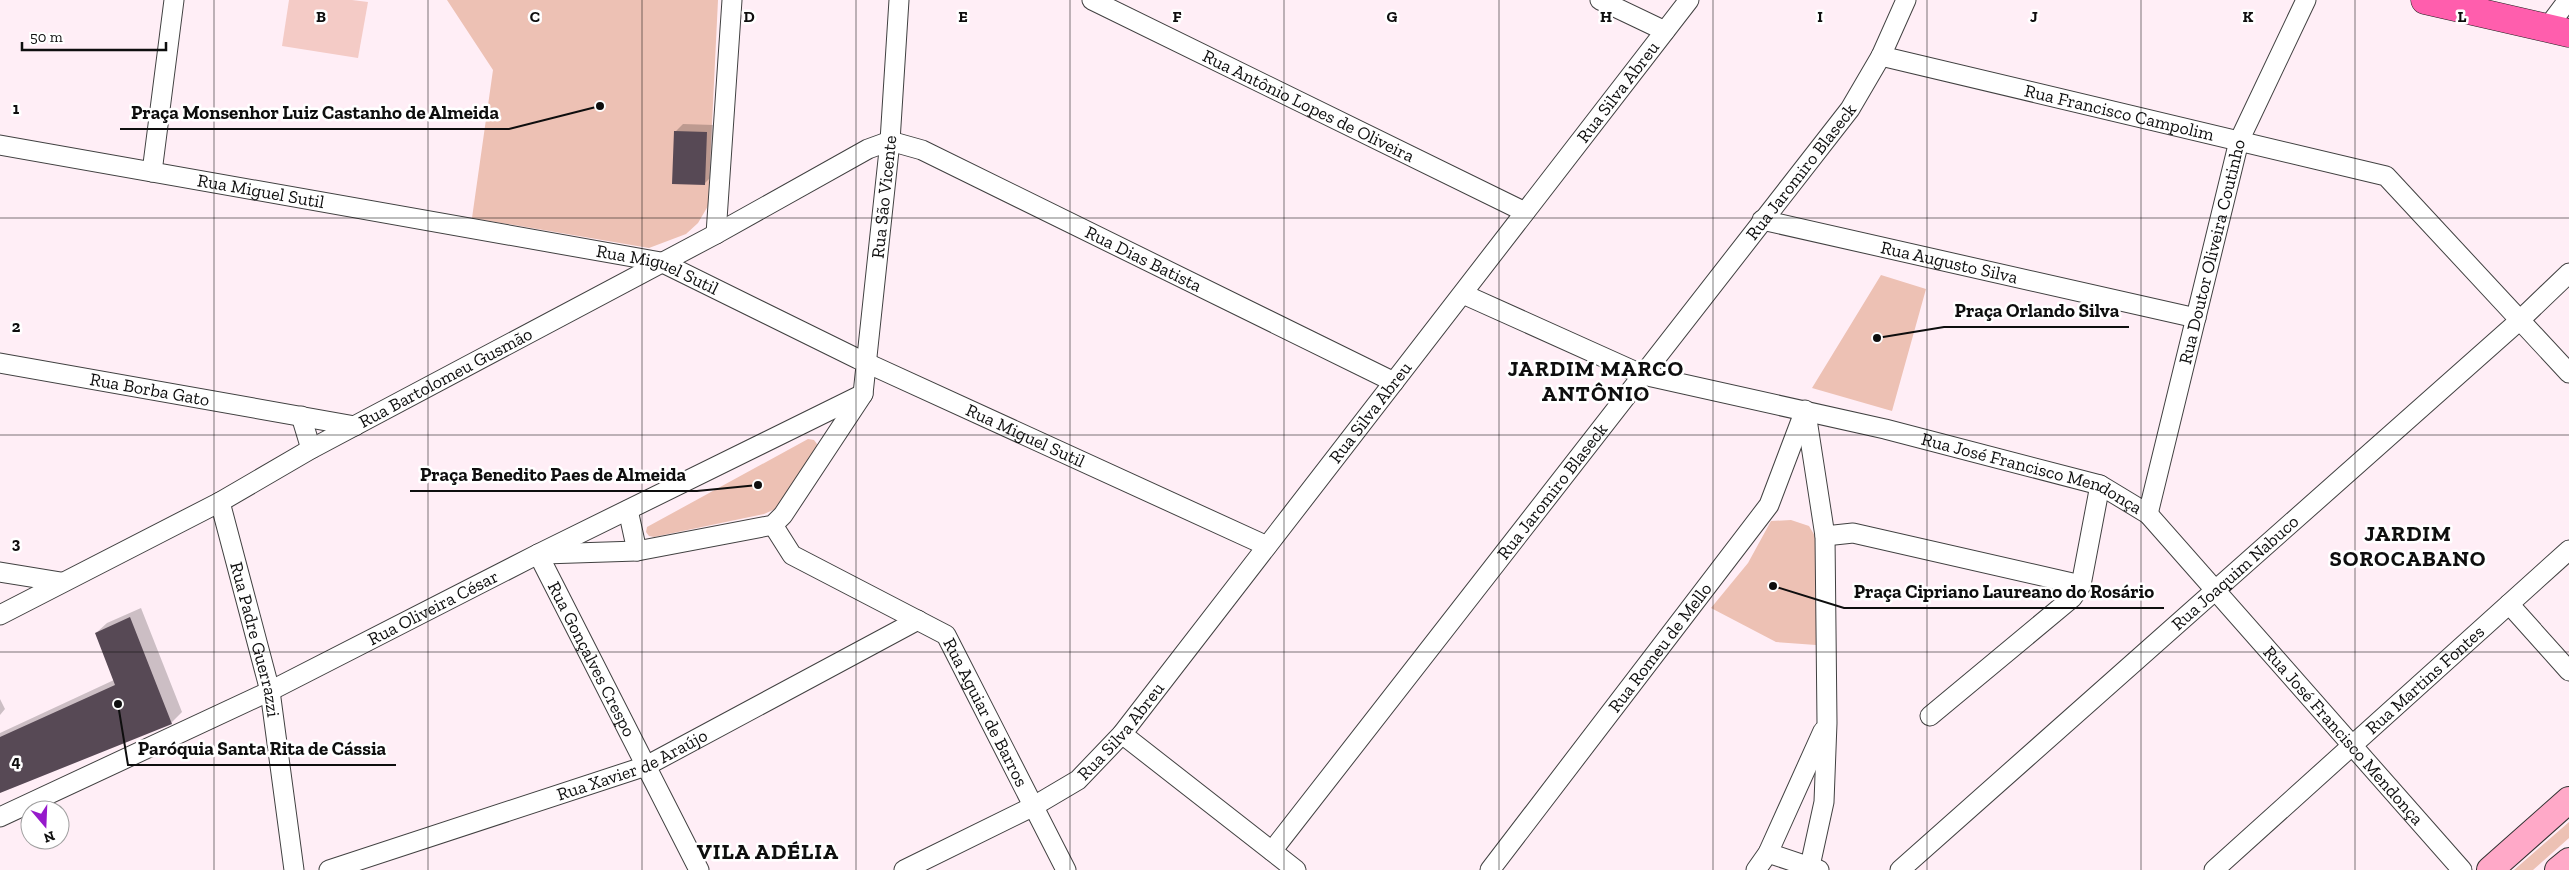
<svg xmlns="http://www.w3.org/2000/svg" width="2569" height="870" font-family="'Zilla Slab',serif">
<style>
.green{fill:#edc1b4}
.pitch{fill:#f4cbc6}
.shadow{fill:#0003}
.building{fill:#574955}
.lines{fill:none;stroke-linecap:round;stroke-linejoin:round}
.minor-casing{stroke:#414141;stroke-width:21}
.secondary-casing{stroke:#303030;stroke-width:28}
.primary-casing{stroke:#1f1f1f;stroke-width:29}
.minor{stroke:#fff;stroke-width:19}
.secondary{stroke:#ffa9c8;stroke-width:26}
.primary{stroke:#ff5ead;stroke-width:28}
.grid{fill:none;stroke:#0e0e0e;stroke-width:1;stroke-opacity:0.55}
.labels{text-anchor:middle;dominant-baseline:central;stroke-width:5;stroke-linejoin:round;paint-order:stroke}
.street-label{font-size:18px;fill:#0e0e0e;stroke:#fff}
.district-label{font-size:22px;font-weight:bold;letter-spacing:1px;fill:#0e0e0e;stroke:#fff}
.grid-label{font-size:16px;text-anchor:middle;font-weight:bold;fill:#0e0e0e;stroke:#fff;stroke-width:5;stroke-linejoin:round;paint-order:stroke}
.leader{fill:none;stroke:#0e0e0e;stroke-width:2}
.callout-dot{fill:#0e0e0e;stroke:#fff;stroke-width:2}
.callout-label{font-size:19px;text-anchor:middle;font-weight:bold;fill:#0e0e0e;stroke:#fff;stroke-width:5;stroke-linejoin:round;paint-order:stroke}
</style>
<rect width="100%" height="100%" fill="#ffeef6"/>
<path class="green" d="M447,0H718L708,206L698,223L686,234L649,248L472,218L493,70Z
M1881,275L1926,289L1892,411L1812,388Z
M808,439L814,440L817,444V450L775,509L764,514L654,537L649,536L646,532L647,527Z
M1791,520L1809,526L1818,541L1816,645L1776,642L1711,608L1748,563L1771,521Z
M2569,822V838L2533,870H2514Z"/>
<path class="pitch" d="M289,0H352L368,2L358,58L282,46Z"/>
<path class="shadow" d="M683,124L714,125L712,176L704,184L675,132Z
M141,608L182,712L171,723L0,792V733L114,680L96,633L107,623Z
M0,699L5,709L0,715Z"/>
<path class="building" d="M674,131L707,132L705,185L672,184Z
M130,617L172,724L0,793V737L115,685L95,633Z"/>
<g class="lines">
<defs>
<g id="minor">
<path id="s1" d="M1092,0L1525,212"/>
<path d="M1600,0L1665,31"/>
<path d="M2547,28L2568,0"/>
<path id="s2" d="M1881,56L2386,176L2569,373"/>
<path id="s3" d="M890,141L922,150L1394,382"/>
<path id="s4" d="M0,145L661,262L858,359L1267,546"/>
<path d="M152,172L174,0"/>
<path id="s5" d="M1762,220L2196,318"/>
<path d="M716,234L732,0"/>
<path id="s6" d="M1463,294L1643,375L1885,429L2100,485L2148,514L2462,870"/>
<path id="s7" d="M0,363L355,426"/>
<path d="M1806,413L1825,536L1827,723L1824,802L1810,866L1807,870"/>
<path d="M301,416L311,449"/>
<path id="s8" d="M220,502L270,691L294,870"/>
<path d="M628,510L637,551"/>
<path id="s9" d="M2148,514L2239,141L2306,0"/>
<path id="s10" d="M773,525L792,555L946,635L1066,870"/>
<path d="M1825,536L1853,533L2081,585"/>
<path id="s11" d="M538,554L699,870"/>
<path id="s12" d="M544,554L637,551L773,525L783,515L863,394L890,141L899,0"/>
<path d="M0,572L61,582"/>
<path d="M2509,604L2569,671"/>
<path id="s13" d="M0,615L220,502L311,449L716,234L868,149L890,141"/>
<path d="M1930,716L2072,598L2081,585L2100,485"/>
<path d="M1122,734L1296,870"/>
<path id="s14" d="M0,817L270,691L538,554L863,394"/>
<path id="s15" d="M1272,851L1850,109L1881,56L1906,0"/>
<path d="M1768,853L1819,870"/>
<path id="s16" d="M329,870L646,766L918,620"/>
<path id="s17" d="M904,870L1034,806L1078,780L1122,734L1689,0"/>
<path id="s18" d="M1490,870L1769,505L1805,410"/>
<path d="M1756,870L1768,853L1823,731"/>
<path id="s19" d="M1900,870L2520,320L2569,273"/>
<path id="s20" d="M2214,870L2569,550"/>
</g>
<path id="secondary" d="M2490,870L2569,800
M2558,870L2569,861"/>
<path id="primary" d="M2425,0L2569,33"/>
</defs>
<use href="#minor" class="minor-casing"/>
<use href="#secondary" class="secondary-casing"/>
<use href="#primary" class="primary-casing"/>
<use href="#minor" class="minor"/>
<use href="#secondary" class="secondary"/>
<use href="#primary" class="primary"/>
</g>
<path class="grid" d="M214,0V870M428,0V870M642,0V870M856,0V870M1070,0V870M1284,0V870M1499,0V870M1713,0V870M1927,0V870M2141,0V870M2355,0V870M0,218H2569M0,435H2569M0,652H2569"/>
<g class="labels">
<g class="street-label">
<text stroke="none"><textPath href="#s17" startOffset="1071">Rua Silva Abreu</textPath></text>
<text stroke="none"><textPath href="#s1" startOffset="241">Rua Antônio Lopes de Oliveira</textPath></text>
<text stroke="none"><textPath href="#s2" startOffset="245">Rua Francisco Campolim</textPath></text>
<text stroke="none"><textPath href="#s15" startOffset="861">Rua Jaromiro Blaseck</textPath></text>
<text stroke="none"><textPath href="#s4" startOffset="265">Rua Miguel Sutil</textPath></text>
<text stroke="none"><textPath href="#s12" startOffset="589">Rua São Vicente</textPath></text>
<text stroke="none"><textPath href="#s9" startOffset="270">Rua Doutor Oliveira Coutinho</textPath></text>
<text stroke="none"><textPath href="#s3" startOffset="280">Rua Dias Batista</textPath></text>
<text stroke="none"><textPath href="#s5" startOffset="192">Rua Augusto Silva</textPath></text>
<text stroke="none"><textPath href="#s4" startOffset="670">Rua Miguel Sutil</textPath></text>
<text stroke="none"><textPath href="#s13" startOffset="505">Rua Bartolomeu Gusmão</textPath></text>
<text stroke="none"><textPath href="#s7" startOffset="152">Rua Borba Gato</textPath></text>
<text stroke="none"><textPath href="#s17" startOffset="666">Rua Silva Abreu</textPath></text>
<text stroke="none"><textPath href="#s4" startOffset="1075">Rua Miguel Sutil</textPath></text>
<text stroke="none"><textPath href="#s6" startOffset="599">Rua José Francisco Mendonça</textPath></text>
<text stroke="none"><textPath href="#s15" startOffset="456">Rua Jaromiro Blaseck</textPath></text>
<text stroke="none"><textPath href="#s19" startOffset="448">Rua Joaquim Nabuco</textPath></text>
<text stroke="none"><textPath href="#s14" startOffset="481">Rua Oliveira César</textPath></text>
<text stroke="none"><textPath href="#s8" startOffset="142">Rua Padre Guerrazzi</textPath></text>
<text stroke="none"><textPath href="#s18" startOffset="280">Rua Romeu de Mello</textPath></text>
<text stroke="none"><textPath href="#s11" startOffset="118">Rua Gonçalves Crespo</textPath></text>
<text stroke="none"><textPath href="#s20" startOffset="284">Rua Martins Fontes</textPath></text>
<text stroke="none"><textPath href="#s10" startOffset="296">Rua Aguiar de Barros</textPath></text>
<text stroke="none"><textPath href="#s17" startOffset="261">Rua Silva Abreu</textPath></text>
<text stroke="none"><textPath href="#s6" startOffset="1019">Rua José Francisco Mendonça</textPath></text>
<text stroke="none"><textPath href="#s16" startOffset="321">Rua Xavier de Araújo</textPath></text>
</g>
<g class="district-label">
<text x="1596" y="368">JARDIM MARCO<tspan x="1596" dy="25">ANTÔNIO</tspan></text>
<text x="2408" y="533">JARDIM<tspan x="2408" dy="25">SOROCABANO</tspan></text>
<text x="768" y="851">VILA ADÉLIA</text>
</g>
</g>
<g class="grid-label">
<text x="321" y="22">B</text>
<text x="535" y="22">C</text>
<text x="749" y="22">D</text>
<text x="963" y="22">E</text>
<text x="1177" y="22">F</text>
<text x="1392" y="22">G</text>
<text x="1606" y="22">H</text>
<text x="1820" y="22">I</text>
<text x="2034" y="22">J</text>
<text x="2248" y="22">K</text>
<text x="2462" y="22">L</text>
<text x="16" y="114">1</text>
<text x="16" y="332">2</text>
<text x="16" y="549">3</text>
<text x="16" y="767">4</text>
</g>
<path class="leader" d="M600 106L509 129H120M1877 338L1944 327H2129M758 485L697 491H410M1773 586L1844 608H2164M118 704L128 765H396"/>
<g class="callout-dot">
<circle cx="600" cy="106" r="5"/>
<circle cx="1877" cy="338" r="5"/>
<circle cx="758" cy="485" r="5"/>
<circle cx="1773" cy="586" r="5"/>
<circle cx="118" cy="704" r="5"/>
</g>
<g class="callout-label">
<text x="315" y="119">Praça Monsenhor Luiz Castanho de Almeida</text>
<text x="2037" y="317">Praça Orlando Silva</text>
<text x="553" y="481">Praça Benedito Paes de Almeida</text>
<text x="2004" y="598">Praça Cipriano Laureano do Rosário</text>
<text x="262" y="755">Paróquia Santa Rita de Cássia</text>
</g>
<g transform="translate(45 825) rotate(161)"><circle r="24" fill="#ffffff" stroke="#9f9f9f"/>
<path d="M0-4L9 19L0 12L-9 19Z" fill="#9619cb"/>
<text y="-8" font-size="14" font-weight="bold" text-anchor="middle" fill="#0e0e0e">N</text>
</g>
<path d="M22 42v8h144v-8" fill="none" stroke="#0e0e0e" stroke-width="2.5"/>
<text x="30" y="42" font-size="15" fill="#0e0e0e" stroke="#ffffff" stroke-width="4" paint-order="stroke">50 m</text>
</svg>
